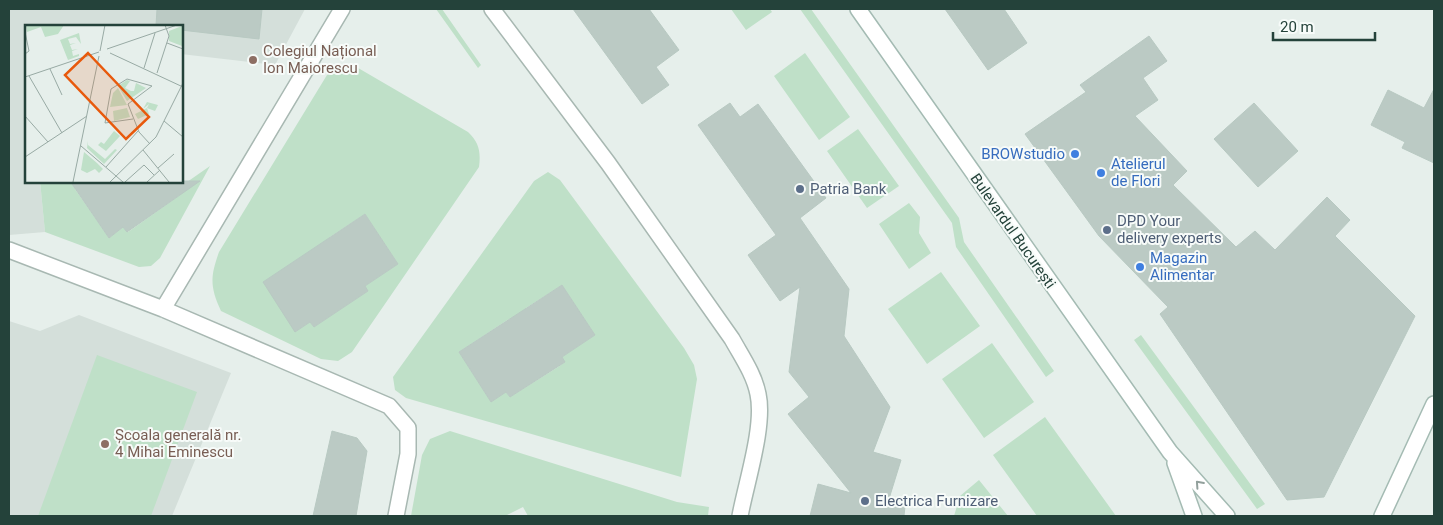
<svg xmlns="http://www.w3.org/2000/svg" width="1443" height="525" font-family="Roboto,sans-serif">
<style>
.built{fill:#d4dfda}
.green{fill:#bfe0c8;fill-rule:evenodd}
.building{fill:#bbcac4;stroke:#b8c9c2}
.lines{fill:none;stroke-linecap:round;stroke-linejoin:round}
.lane-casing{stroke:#a8b8b2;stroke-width:18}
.secondary-casing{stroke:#a4bbb3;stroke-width:18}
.lane{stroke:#fff;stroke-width:15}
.secondary{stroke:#fff;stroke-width:15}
.oneway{stroke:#92a09c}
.education-dot{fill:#8d6e63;stroke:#f7fbf9;stroke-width:2}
.shop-dot{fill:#3f7fe0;stroke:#f7fbf9;stroke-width:2}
.service-dot{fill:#5c6f8a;stroke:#f7fbf9;stroke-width:2}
.labels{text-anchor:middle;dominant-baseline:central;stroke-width:4;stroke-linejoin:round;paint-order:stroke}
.education-label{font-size:15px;fill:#785e54;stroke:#f7fbf9;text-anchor:start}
.shop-label{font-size:15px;fill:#366cbe;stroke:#f7fbf9;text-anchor:start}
.service-label{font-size:15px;fill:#4e5e75;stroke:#f7fbf9;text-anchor:start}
.street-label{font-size:15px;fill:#24423a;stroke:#f7fbf9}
.inset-road{fill:none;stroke:#98aaa4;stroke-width:1}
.view{fill:#e8590c;fill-opacity:0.15;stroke:#e8590c;stroke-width:2.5}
.inset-edge{fill:none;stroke:#24423a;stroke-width:2.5}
</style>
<rect width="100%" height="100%" fill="#e6efeb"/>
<path class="built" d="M9,9H305L275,65L181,54V26H26V181H40L45,232L9,235Z
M79,315L231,373L172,516H9V321L40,331Z"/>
<path class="green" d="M436,9H442L481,65L478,68Z
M731,9H770L772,12L746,30Z
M800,9H811L959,218L964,242L1054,371L1046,377L956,247L952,223Z
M805,53L850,117L819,140L774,76Z
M343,64L353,65L468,132C479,142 481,152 479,167L352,352L338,361L321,359L221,311C210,287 210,277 219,252L327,75ZM365,214L398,264L365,286L368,291L314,327L310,322L295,332L330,237Z
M858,129L899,186L867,208L827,151Z
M210,166L160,258L151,266L139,267L45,232L40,181H85L75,189L109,238L123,227L128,232L180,195L177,189Z
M548,172L560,180L684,348L694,365L697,379L681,477L406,398L395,390L393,377L534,181ZM562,285L595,335L562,357L565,362L558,367L510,397L506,392L491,402L459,352L509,319H534L526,308Z
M909,203L920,217L919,233L931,253L909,269L879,224Z
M941,272L980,326L927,364L888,309Z
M1141,335L1265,504L1257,509L1134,340Z
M992,343L1034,402L984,438L942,379Z
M97,355L197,392L151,516H38Z
M1045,417L1116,516H1037L993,455Z
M450,431L677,502L709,507L708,516H528L523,507L505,516H411L422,455L430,439Z
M979,480L1008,516H954L960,496Z"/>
<path class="building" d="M157,9H262L259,39L181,30V26H156Z
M573,9H649L679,50L656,67L669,85L642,104Z
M945,9H1004L1027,43L988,70Z
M1149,36L1167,61L1143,78L1158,100L1135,116L1187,171L1173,185L1236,247L1255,231L1275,250L1327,197L1350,220L1335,236L1415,316L1324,497L1287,500L1160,314L1168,307L1099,236L1025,134L1086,92L1080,85Z
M1434,89V163L1402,148L1405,142L1371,125L1388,90L1424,108Z
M730,103L740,117L758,104L826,198L800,218L849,289L844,336L890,407L873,452L901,460L888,502L905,506L904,516H810L818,484L851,493L788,414L809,397L789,372L800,287L780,301L748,255L776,235L698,125Z
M1254,103L1298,151L1258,187L1214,139Z
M70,181H200L127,232L123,227L109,238Z
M365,214L398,264L365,286L368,291L314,327L310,322L295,332L263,282Z
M562,285L595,335L562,357L565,362L510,397L506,392L491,402L459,352Z
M332,431L357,438L367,451L356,516H313Z"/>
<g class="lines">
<defs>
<path id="lane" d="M492,9L608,163L732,339C742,357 754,374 758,394C765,426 746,483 740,516
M9,250L163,309L389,406L408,428V454L396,516
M163,309L342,9"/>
<path id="secondary" d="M858,9L1170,452L1227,516
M1175,463L1194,516
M1382,516L1434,404"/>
</defs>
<use href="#lane" class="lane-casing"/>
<use href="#secondary" class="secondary-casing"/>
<use href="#lane" class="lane"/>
<use href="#secondary" class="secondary"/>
</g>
<defs><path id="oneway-chevron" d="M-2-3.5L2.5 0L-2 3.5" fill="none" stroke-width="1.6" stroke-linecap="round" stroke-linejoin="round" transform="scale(1.25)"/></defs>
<use class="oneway" href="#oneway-chevron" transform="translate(1199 484) rotate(-132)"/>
<g class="education-dot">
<circle cx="253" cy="60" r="5"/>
<circle cx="105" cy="444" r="5"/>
</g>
<g class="shop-dot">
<circle cx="1075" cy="154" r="5"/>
<circle cx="1101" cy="173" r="5"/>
<circle cx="1140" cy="267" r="5"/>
</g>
<g class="service-dot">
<circle cx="800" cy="189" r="5"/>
<circle cx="1107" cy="230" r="5"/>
<circle cx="865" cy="501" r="5"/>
</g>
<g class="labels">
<g class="education-label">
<text x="263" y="51">Colegiul Național<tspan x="263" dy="17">Ion Maiorescu</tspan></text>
<text x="115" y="435">Școala generală nr.<tspan x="115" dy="17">4 Mihai Eminescu</tspan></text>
</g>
<g class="shop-label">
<text x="1065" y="154" text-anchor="end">BROWstudio</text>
<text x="1111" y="164">Atelierul<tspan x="1111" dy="17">de Flori</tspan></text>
<text x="1150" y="258">Magazin<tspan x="1150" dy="17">Alimentar</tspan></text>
</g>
<g class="service-label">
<text x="810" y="189">Patria Bank</text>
<text x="1117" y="221">DPD Your<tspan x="1117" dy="17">delivery experts</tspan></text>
<text x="875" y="501">Electrica Furnizare</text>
</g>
<g class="street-label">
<text transform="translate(1013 231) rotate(55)">Bulevardul București</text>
</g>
</g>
<g transform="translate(25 25)">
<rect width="158" height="158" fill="#e6efeb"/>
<path d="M1,0H39L33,9L20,12L16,2L2,7ZM157,1L158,20L157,21L144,16V6ZM54,8L56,19L51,12L43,14L45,19L51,18L45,20L47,25L53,24L47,26L48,31L54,29V31L43,35L35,15ZM102,55L105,56L100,63L106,66H109L111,58L121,63L102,76L93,61ZM93,63L102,80L85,82L88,68ZM122,77L133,80L130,86L122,83L124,89L113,94L110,89L122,83L124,79L118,84ZM102,83L105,92L89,96L88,86ZM89,106L95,111L81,126L73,120L76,117L79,119ZM63,116V120L80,134L90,124L92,125L79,139L62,123ZM59,127L72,138L78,144L74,148L70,144L62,148L56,145Z" fill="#bfe0c8"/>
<path class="inset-road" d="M0,7L4,26L0,29M142,18L158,24M82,24L152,0M75,26L80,0M85,28L158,62M119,43L130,8M25,44L37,70M132,48L144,11L140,0M4,51L37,108M0,52L74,27M0,91L23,117M108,94L80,98L86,64L102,54L127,61M139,96L158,112M125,119L114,107L103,79L127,61M56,121L98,157M118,125L144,157M0,132L62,91M81,142L113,106M133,143L149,129M48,157L74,31M85,157L131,112L158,58M100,157L119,140L129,150M122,157L135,145"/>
<path class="view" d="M63,28L124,92L101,114L40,50Z"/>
<rect width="158" height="158" class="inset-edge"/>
</g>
<rect width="1443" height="525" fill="none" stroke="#24423a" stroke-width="20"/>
<path d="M1273 32v8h102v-8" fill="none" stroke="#24423a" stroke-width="2.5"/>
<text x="1280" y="32" font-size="15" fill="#24423a" stroke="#f7fbf9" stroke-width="4" paint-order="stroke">20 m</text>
</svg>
